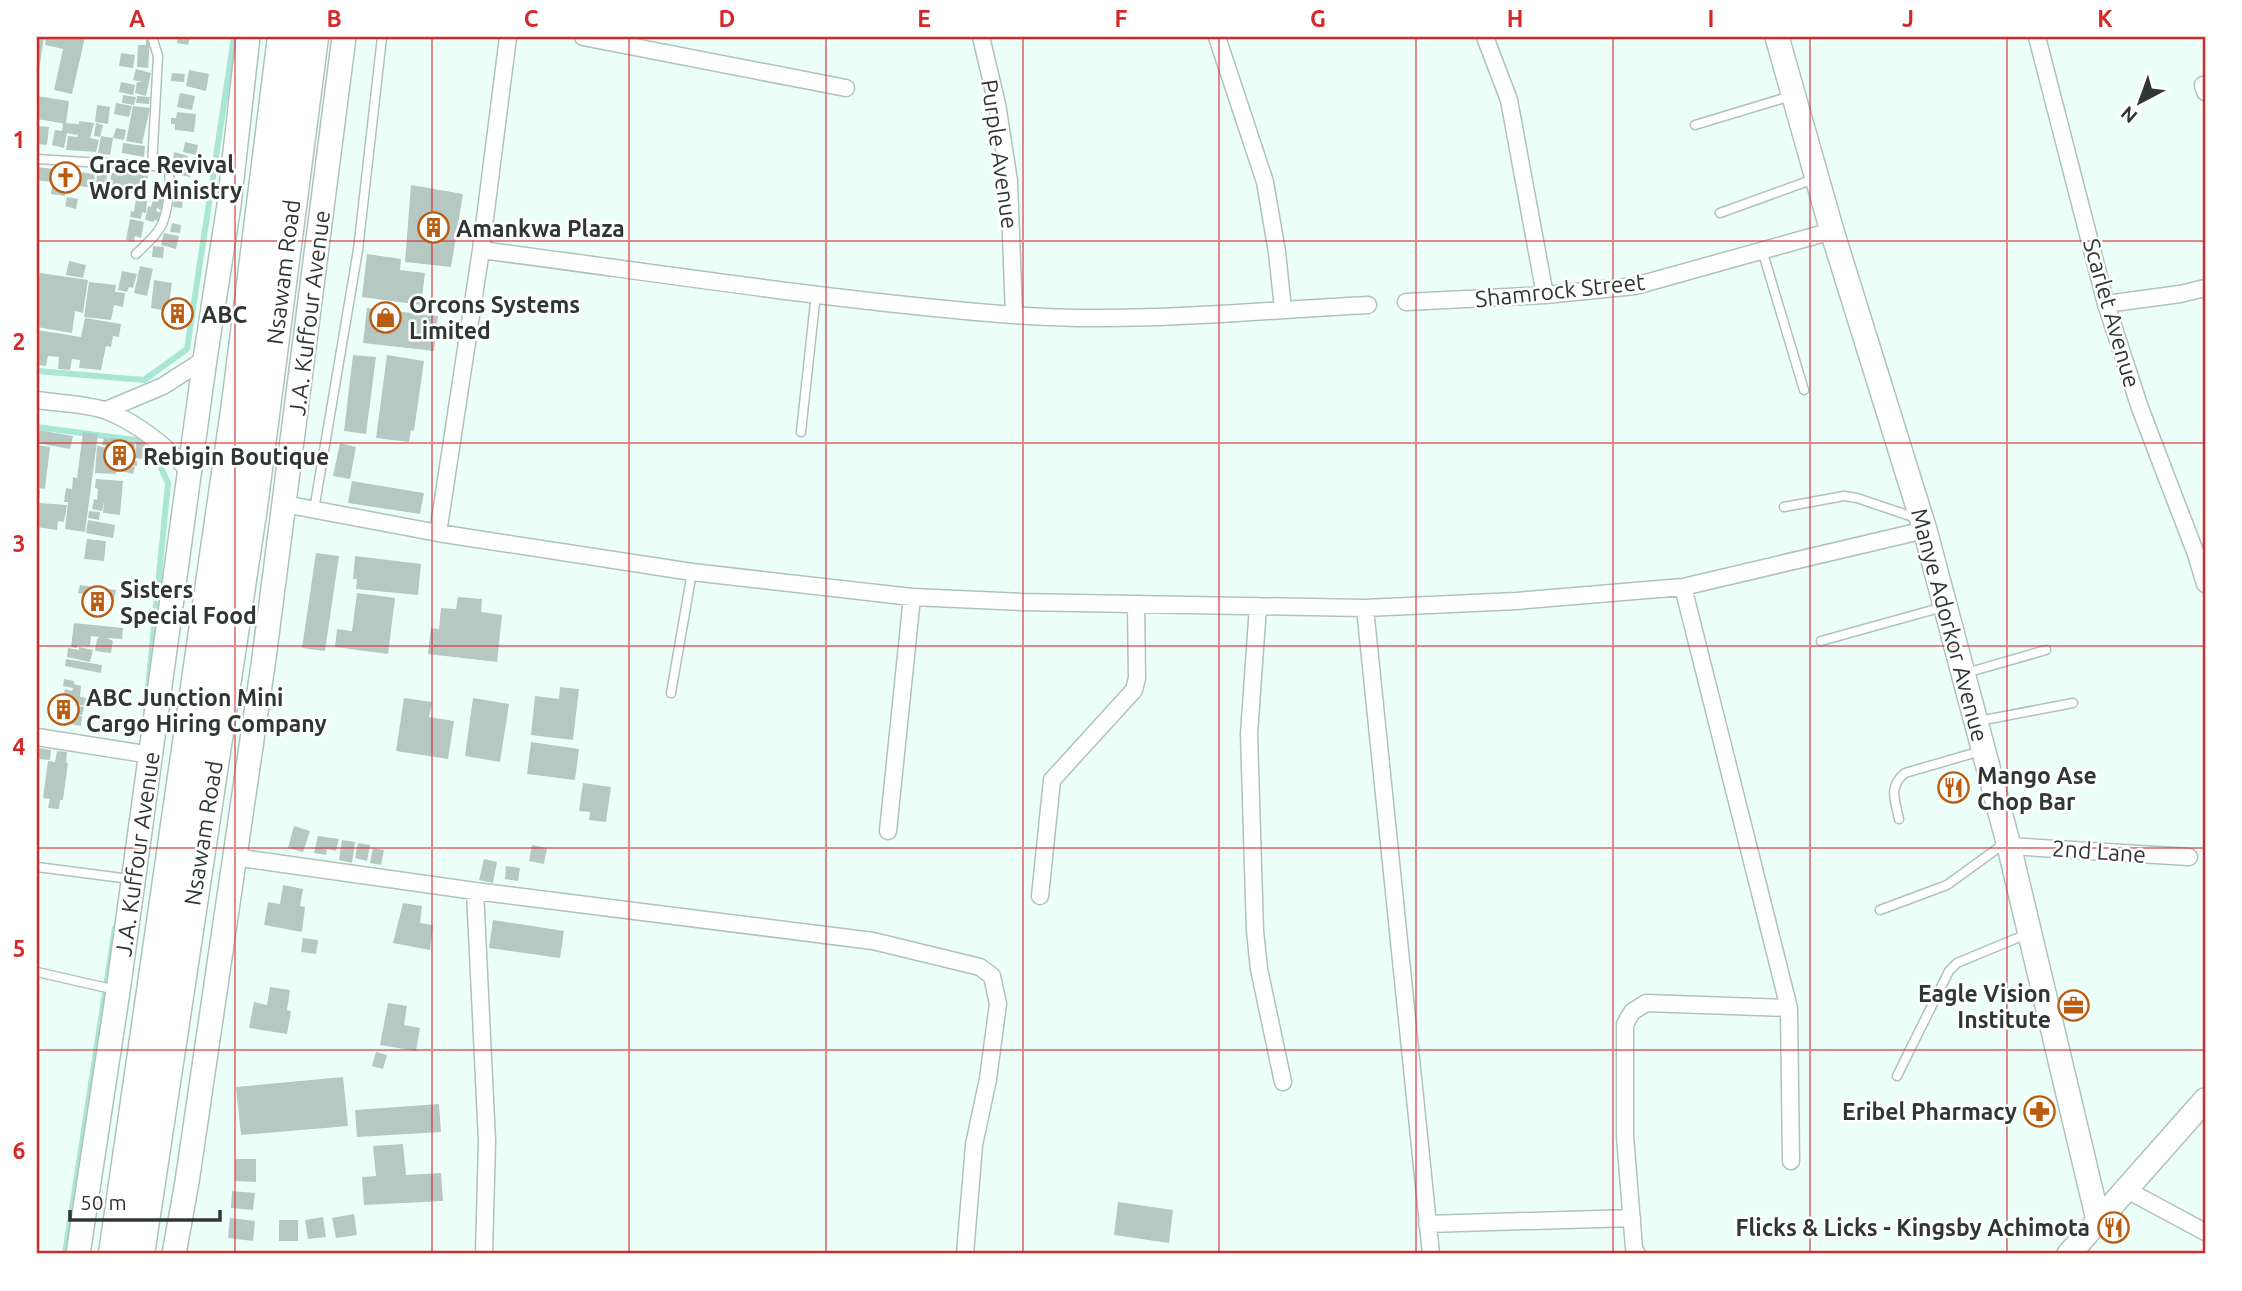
<svg xmlns="http://www.w3.org/2000/svg" width="2242" height="1291" font-family="Ubuntu,sans-serif">
<style>
.lines{fill:none;stroke-linecap:round;stroke-linejoin:round}
.stream{stroke:#aae6d5;stroke-width:6}
.building{fill:#b6c8c2}
.lane-casing{stroke:#b0c2bc;stroke-width:11}
.street-casing{stroke:#b0c2bc;stroke-width:19}
.secondary-casing{stroke:#b0c2bc;stroke-width:26}
.highway-casing{stroke:#b0c2bc;stroke-width:33}
.lane{stroke:#fff;stroke-width:8}
.street{stroke:#fff;stroke-width:16}
.secondary{stroke:#fff;stroke-width:23}
.highway{stroke:#fff;stroke-width:30}
.grid{fill:none;stroke:#d62828;stroke-width:2;stroke-opacity:0.55}
.labels{text-anchor:middle;dominant-baseline:central;stroke-width:5;stroke-linejoin:round;paint-order:stroke}
.street-label{font-size:23px;fill:#2f3634;stroke:#fff}
.poi-label{font-size:23px;font-weight:bold;fill:#2f3634;stroke:#fff;text-anchor:start}
.neatline{fill:none;stroke:#d62828;stroke-width:2.5}
.grid-label{font-size:23px;text-anchor:middle;font-weight:bold;fill:#d62828}
</style>
<rect width="100%" height="100%" fill="#edfff9"/>
<g class="lines">
<path class="stream" d="M37,371L144,380L187,349L234,37
M37,427L149,442L168,483L148,689
M65,1254L115,928"/>
</g>
<path class="building" d="M37,37H44L38,77H37Z
M46,37H85L72,94L54,90L63,49L45,45Z
M178,37H190L188,45L177,43Z
M146,40H150L148,68L137,67L138,45H146Z
M121,53L135,55L133,68L119,66Z
M136,69L151,73L146,96L135,93L137,82H144L133,80Z
M189,70L209,74L206,91L186,86Z
M172,73L185,74L184,82L171,81Z
M121,82L135,85L133,95L119,92Z
M180,93L195,96L192,110L177,107Z
M123,95L136,97L134,105L122,103Z
M37,96L69,101L66,124L37,119Z
M137,96L150,97L149,104L136,103Z
M116,103L132,106L129,117L114,114Z
M97,105L110,107L108,124L95,122Z
M133,106L150,108L142,144L126,141Z
M177,112L196,114L194,132L175,130V124H171V118H176Z
M79,121L94,123L90,138L99,140L96,152L66,150L68,136L78,137L77,132V135L67,133L64,148L52,145L55,130L62,131L63,123L79,124Z
M96,123L103,125L100,137L94,136Z
M37,126L49,127L47,145L37,144Z
M116,128L126,130L124,140L113,138Z
M101,136L113,138L110,155L98,153Z
M185,142L198,145L196,155L183,152Z
M123,143L145,146L144,157L122,153Z
M174,152L188,156L186,164L173,161Z
M183,166L192,168L190,177L181,175Z
M37,167L95,174L93,188L37,180Z
M97,172L107,173L106,190L96,189Z
M111,173H148L147,195L110,189Z
M411,185L463,194L451,267L405,262Z
M52,187L66,189L65,196L51,194Z
M176,187L188,190L186,199L174,197Z
M156,189L166,191L161,210L157,208L156,211L162,213L160,221L154,220V222L145,220L148,206L151,207Z
M67,197L78,199L76,209L65,206Z
M136,198L147,200L146,213L142,212L141,219L130,217L131,211L134,212Z
M174,199L183,200L182,208L173,207Z
M130,219L144,222L141,238L135,236L134,242L126,240Z
M172,223L181,225L180,233L170,232Z
M164,233L179,236L176,249L161,245Z
M153,246L164,247L163,258L152,257Z
M367,254L401,259L400,270L425,273L421,305L362,297Z
M69,261L86,265L83,278L66,275Z
M140,266L153,269L147,296L134,293Z
M122,271L137,274L133,288L129,287L127,292L118,290Z
M40,273L88,280L83,313L75,311L72,333L37,327V287Z
M154,280L172,283L168,311L151,308Z
M89,282L116,285L115,292L125,293L123,307L114,305L111,320L84,317Z
M175,301L184,303L180,326L171,325Z
M367,308L438,316L434,351L363,343Z
M85,318L121,324L119,337L113,336L111,347L106,346L101,370L79,368L80,360L72,359L70,370L58,369L59,357L48,356L46,366L37,365V330L81,337Z
M353,355L376,357L366,434L344,431Z
M387,355L424,361L414,431L411,430L409,442L376,438Z
M37,430L73,436L70,449L37,443Z
M83,432L98,434L85,532L65,529L68,502H64L66,488L72,489L73,477L77,478Z
M111,437L117,439L115,445L108,443V446L102,445L104,438L110,439Z
M118,439L135,444L134,451L126,449L125,451L133,453L131,461H137V466L123,464L135,467L133,474L121,471L122,467L117,466L116,474L95,473L97,446L110,448L108,464L113,466Z
M136,442L145,443L143,459L135,458Z
M340,443L356,447L350,479L333,476Z
M37,445L50,447L45,489L37,488Z
M96,479L123,481L120,515L103,513L104,501L102,511L92,509L94,499L97,500L98,489L95,488Z
M352,481L424,493L420,514L348,503Z
M37,490H40L39,503L67,505L64,522L58,521L57,530L37,527Z
M89,511L100,512L99,520L88,518Z
M88,520L115,525L113,538L86,533Z
M87,539L106,541L104,561L84,559Z
M316,553L339,556L325,651L302,648Z
M355,556L421,564L418,595L356,589L357,579H353Z
M80,585L116,590L111,611L81,605L83,598L92,600L93,596L78,593Z
M357,593L395,598L388,654L335,647L337,629L352,631Z
M458,597L482,599L481,612L502,615L497,662L428,654L431,628L439,629L441,608L456,609Z
M74,623L123,628L122,639L107,638L113,641L111,653L95,651L97,639L99,637L91,636L90,646L78,645L77,648L71,647Z
M79,647L93,650L90,662L67,657L68,648L79,650Z
M66,659L102,665L101,673L65,666Z
M64,679L74,681V684L81,686L80,697L87,698L85,706L62,701L65,689L72,691L73,688L63,686Z
M560,687L579,689L573,740L531,735L535,696L559,699Z
M404,698L432,702L429,717L454,721L448,759L396,751Z
M473,698L509,704L500,762L465,756Z
M57,703L71,706L67,725L57,723L59,715L55,714Z
M74,705L84,707L82,715H75L82,716L81,726L71,724Z
M531,742L579,749L575,780L527,774Z
M39,748L51,750L50,760L38,759Z
M57,751L67,752L66,763H68L63,800H60L59,809L48,808L50,799L43,798L48,761L55,762Z
M583,783L611,787L606,822L589,820L590,812L579,811Z
M294,826L310,831L303,852L288,848Z
M318,836L339,839L336,851L327,849L326,855L314,853Z
M342,840L355,842L352,863L339,860Z
M358,843L370,845L367,861L355,858Z
M532,845L547,848L544,864L529,861Z
M373,848L384,850L381,865L370,863Z
M484,859L497,862L493,883L479,880Z
M506,866L520,868L518,881L505,879Z
M283,885L303,889L300,906L305,907L302,932L264,925L268,902L280,904Z
M403,903L422,906L420,923L433,925L430,950L393,943Z
M493,920L564,931L560,958L489,948Z
M303,938L318,940L316,954L301,952Z
M270,987L290,990L287,1010L291,1011L287,1034L249,1028L254,1002L267,1005Z
M388,1003L407,1006L404,1025L420,1028L416,1051L380,1045Z
M376,1052L387,1055L383,1069L372,1066Z
M343,1077L348,1126L241,1135L236,1087Z
M439,1104L441,1132L357,1137L355,1110Z
M403,1144L406,1175L441,1173L443,1201L364,1205L362,1177L376,1176L373,1146Z
M235,1159H256V1182L235,1181Z
M232,1191L255,1193L253,1210L231,1208Z
M1118,1202L1173,1210L1169,1243L1114,1235Z
M354,1214L357,1235L336,1238L332,1218Z
M323,1217L326,1237L308,1239L305,1220Z
M230,1218L255,1221L253,1241L228,1238Z
M279,1220H298V1241H279Z"/>
<g class="lines">
<defs>
<path id="lane" d="M1695,125L1791,96
M37,159L152,166L158,56L152,37
M1720,213L1814,179
M1762,250L1804,390
M136,254C144,246 154,238 160,228C167,217 173,179 167,167L152,166
M801,432L816,293
M1784,507L1844,496L1857,498L1919,519
M314,510L358,250L382,37
M1821,641L1943,607
M1966,673L2046,650
M671,693L692,572
M1979,721L2073,703
M1899,819C1895,800 1888,787 1905,773L1981,751
M37,867L130,879
M1880,910L1947,885L2005,843
M37,972L116,990
M1897,1076L1949,971L1957,963L2027,934"/>
<path id="street" d="M583,37L846,88
M981,37L997,104L1009,181L1014,315
M1217,37L1265,182L1277,252L1283,309
M1485,37L1509,100L1545,295
M2037,37L2106,304L2140,408L2196,554L2205,584
M2203,85L2205,92
M481,250C658,273 835,301 1013,315C1131,324 1249,311 1368,305
M1406,302L1545,295L1635,286L1832,231
M2106,304L2180,294L2205,288
M37,400C57,403 88,404 107,411C139,424 167,447 190,472
M106,410L163,386L205,359
M284,504L438,533L692,572L912,597L1021,602L1365,608L1516,601L1683,587L1925,530
M438,533L481,250L508,37
M1683,587L1789,1008L1791,1161
M1258,606L1249,734L1255,931L1259,969L1283,1082
M1365,608L1431,1254
M37,737L151,755
M888,831L912,597
M2009,846L2189,857
M234,857L475,891L873,941L980,967L992,976L998,1004L988,1079L974,1145L965,1254
M475,891L487,1141L484,1254
M1040,896L1052,780L1134,690L1137,678L1136,604
M2127,1190L2205,1232
M1427,1224L1632,1218
M1637,1254L1634,1248L1625,1136V1024L1632,1012L1646,1003L1789,1008"/>
<path id="secondary" d="M1777,37L1832,231L1925,530L2009,846L2098,1220
M78,1254L118,991L205,359L229,205L248,37
M174,1254L187,1182L264,658L344,37
M2069,1254L2205,1100"/>
<path id="highway" d="M114,1254L237,404L283,37
M139,1254L252,507L313,37"/>
</defs>
<use href="#lane" class="lane-casing"/>
<use href="#street" class="street-casing"/>
<use href="#secondary" class="secondary-casing"/>
<use href="#highway" class="highway-casing"/>
<use href="#lane" class="lane"/>
<use href="#street" class="street"/>
<use href="#secondary" class="secondary"/>
<use href="#highway" class="highway"/>
</g>
<path class="grid" d="M235,37V1254M432,37V1254M629,37V1254M826,37V1254M1023,37V1254M1219,37V1254M1416,37V1254M1613,37V1254M1810,37V1254M2007,37V1254M37,241H2205M37,443H2205M37,646H2205M37,848H2205M37,1050H2205"/>
<defs>
<symbol id="church-ring" viewBox="-11 -11 22 22"><circle r="9.5" fill="#fff" stroke="#b95b11" stroke-width="1.5"/><path d="M-1.2-6h2.4v3.5h3.3v2.4h-3.3V6h-2.4V-.1h-3.3v-2.4h3.3Z" fill="#b95b11"/></symbol>
<symbol id="building-ring" viewBox="-11 -11 22 22"><circle r="9.5" fill="#fff" stroke="#b95b11" stroke-width="1.5"/><path d="M-4-6H4V6H1V3H-1V6H-4ZM-2.5-4.3h1.7v1.8h-1.7ZM.8-4.3h1.7v1.8H.8ZM-2.5-1h1.7V.8h-1.7ZM.8-1h1.7V.8H.8Z" fill="#b95b11"/></symbol>
<symbol id="shop-ring" viewBox="-11 -11 22 22"><circle r="9.5" fill="#fff" stroke="#b95b11" stroke-width="1.5"/><path d="M-5-2.5h2.3a2.7 3.5 0 0 1 5.4 0H5L5.5 6h-11ZM-1.5-2.5h3a1.5 2.3 0 0 0-3 0Z" fill="#b95b11"/></symbol>
<symbol id="restaurant-ring" viewBox="-11 -11 22 22"><circle r="9.5" fill="#fff" stroke="#b95b11" stroke-width="1.5"/><path d="M-5-6h1v4h1v-4h1v4h1v-4h1v5L-1.5 .5V6h-2V.5L-5-1ZM5-6V6H3V1.5H1.5Q1.5-4 5-6Z" fill="#b95b11"/></symbol>
<symbol id="office-ring" viewBox="-11 -11 22 22"><circle r="9.5" fill="#fff" stroke="#b95b11" stroke-width="1.5"/><path d="M-6-3h4V-5.5h4V-3h4V5H-6ZM-1-4.5V-3h2v-1.5ZM-6 0V1H6V0Z" fill="#b95b11"/></symbol>
<symbol id="pharmacy-ring" viewBox="-11 -11 22 22"><circle r="9.5" fill="#fff" stroke="#b95b11" stroke-width="1.5"/><path d="M-2-6h4v4h4v4h-4v4h-4v-4h-4v-4h4Z" fill="#b95b11"/></symbol>
</defs>
<g fill-rule="evenodd">
<use href="#church-ring" x="48" y="160" width="35" height="35"/>
<use href="#building-ring" x="416" y="210" width="35" height="35"/>
<use href="#building-ring" x="160" y="296" width="35" height="35"/>
<use href="#shop-ring" x="368" y="300" width="35" height="35"/>
<use href="#building-ring" x="102" y="438" width="35" height="35"/>
<use href="#building-ring" x="80" y="584" width="35" height="35"/>
<use href="#building-ring" x="46" y="692" width="35" height="35"/>
<use href="#restaurant-ring" x="1936" y="770" width="35" height="35"/>
<use href="#office-ring" x="2056" y="988" width="35" height="35"/>
<use href="#pharmacy-ring" x="2022" y="1094" width="35" height="35"/>
<use href="#restaurant-ring" x="2096" y="1210" width="35" height="35"/>
</g>
<g class="labels">
<g class="street-label">
<text transform="translate(1000 154) rotate(82)">Purple Avenue</text>
<text transform="translate(283 272) rotate(-83)">Nsawam Road</text>
<text transform="translate(1560 290) rotate(-6)">Shamrock Street</text>
<text transform="translate(309 313) rotate(-83)">J.A. Kuffour Avenue</text>
<text transform="translate(2112 313) rotate(74)">Scarlet Avenue</text>
<text transform="translate(1950 625) rotate(75)">Manye Adorkor Avenue</text>
<text transform="translate(203 833) rotate(-81)">Nsawam Road</text>
<text transform="translate(2099 851) rotate(4)">2nd Lane</text>
<text transform="translate(137 854) rotate(-82)">J.A. Kuffour Avenue</text>
</g>
<g class="poi-label">
<text x="89" y="164">Grace Revival<tspan x="89" dy="26">Word Ministry</tspan></text>
<text x="456" y="228">Amankwa Plaza</text>
<text x="409" y="304">Orcons Systems<tspan x="409" dy="26">Limited</tspan></text>
<text x="201" y="314">ABC</text>
<text x="143" y="456">Rebigin Boutique</text>
<text x="120" y="589">Sisters<tspan x="120" dy="26">Special Food</tspan></text>
<text x="86" y="697">ABC Junction Mini<tspan x="86" dy="26">Cargo Hiring Company</tspan></text>
<text x="1977" y="775">Mango Ase<tspan x="1977" dy="26">Chop Bar</tspan></text>
<text x="2051" y="993" text-anchor="end">Eagle Vision<tspan x="2051" dy="26">Institute</tspan></text>
<text x="2017" y="1111" text-anchor="end">Eribel Pharmacy</text>
<text x="2090" y="1227" text-anchor="end">Flicks &amp; Licks - Kingsby Achimota</text>
</g>
</g>
<rect width="2242" height="1291" fill="none" stroke="#ffffff" stroke-width="77"/>
<g transform="translate(2140 102) rotate(221)" stroke="#ffffff" stroke-width="5" paint-order="stroke">
<path d="M0-5L12 26L0 18L-12 26Z" fill="#2f3634"/>
<text y="-10" font-size="19" font-weight="bold" text-anchor="middle" fill="#2f3634">N</text>
</g>
<path d="M70 1210v10h150v-10" fill="none" stroke="#2f3634" stroke-width="3.5"/>
<text x="80" y="1210" font-size="21" fill="#2f3634" stroke="#ffffff" stroke-width="5" paint-order="stroke">50 m</text>
<rect x="38" y="38" width="2166" height="1214" class="neatline"/>
<g class="grid-label">
<text x="137" y="27">A</text>
<text x="334" y="27">B</text>
<text x="531" y="27">C</text>
<text x="727" y="27">D</text>
<text x="924" y="27">E</text>
<text x="1121" y="27">F</text>
<text x="1318" y="27">G</text>
<text x="1515" y="27">H</text>
<text x="1711" y="27">I</text>
<text x="1908" y="27">J</text>
<text x="2105" y="27">K</text>
<text x="19" y="148">1</text>
<text x="19" y="350">2</text>
<text x="19" y="552">3</text>
<text x="19" y="755">4</text>
<text x="19" y="957">5</text>
<text x="19" y="1159">6</text>
</g>
</svg>
